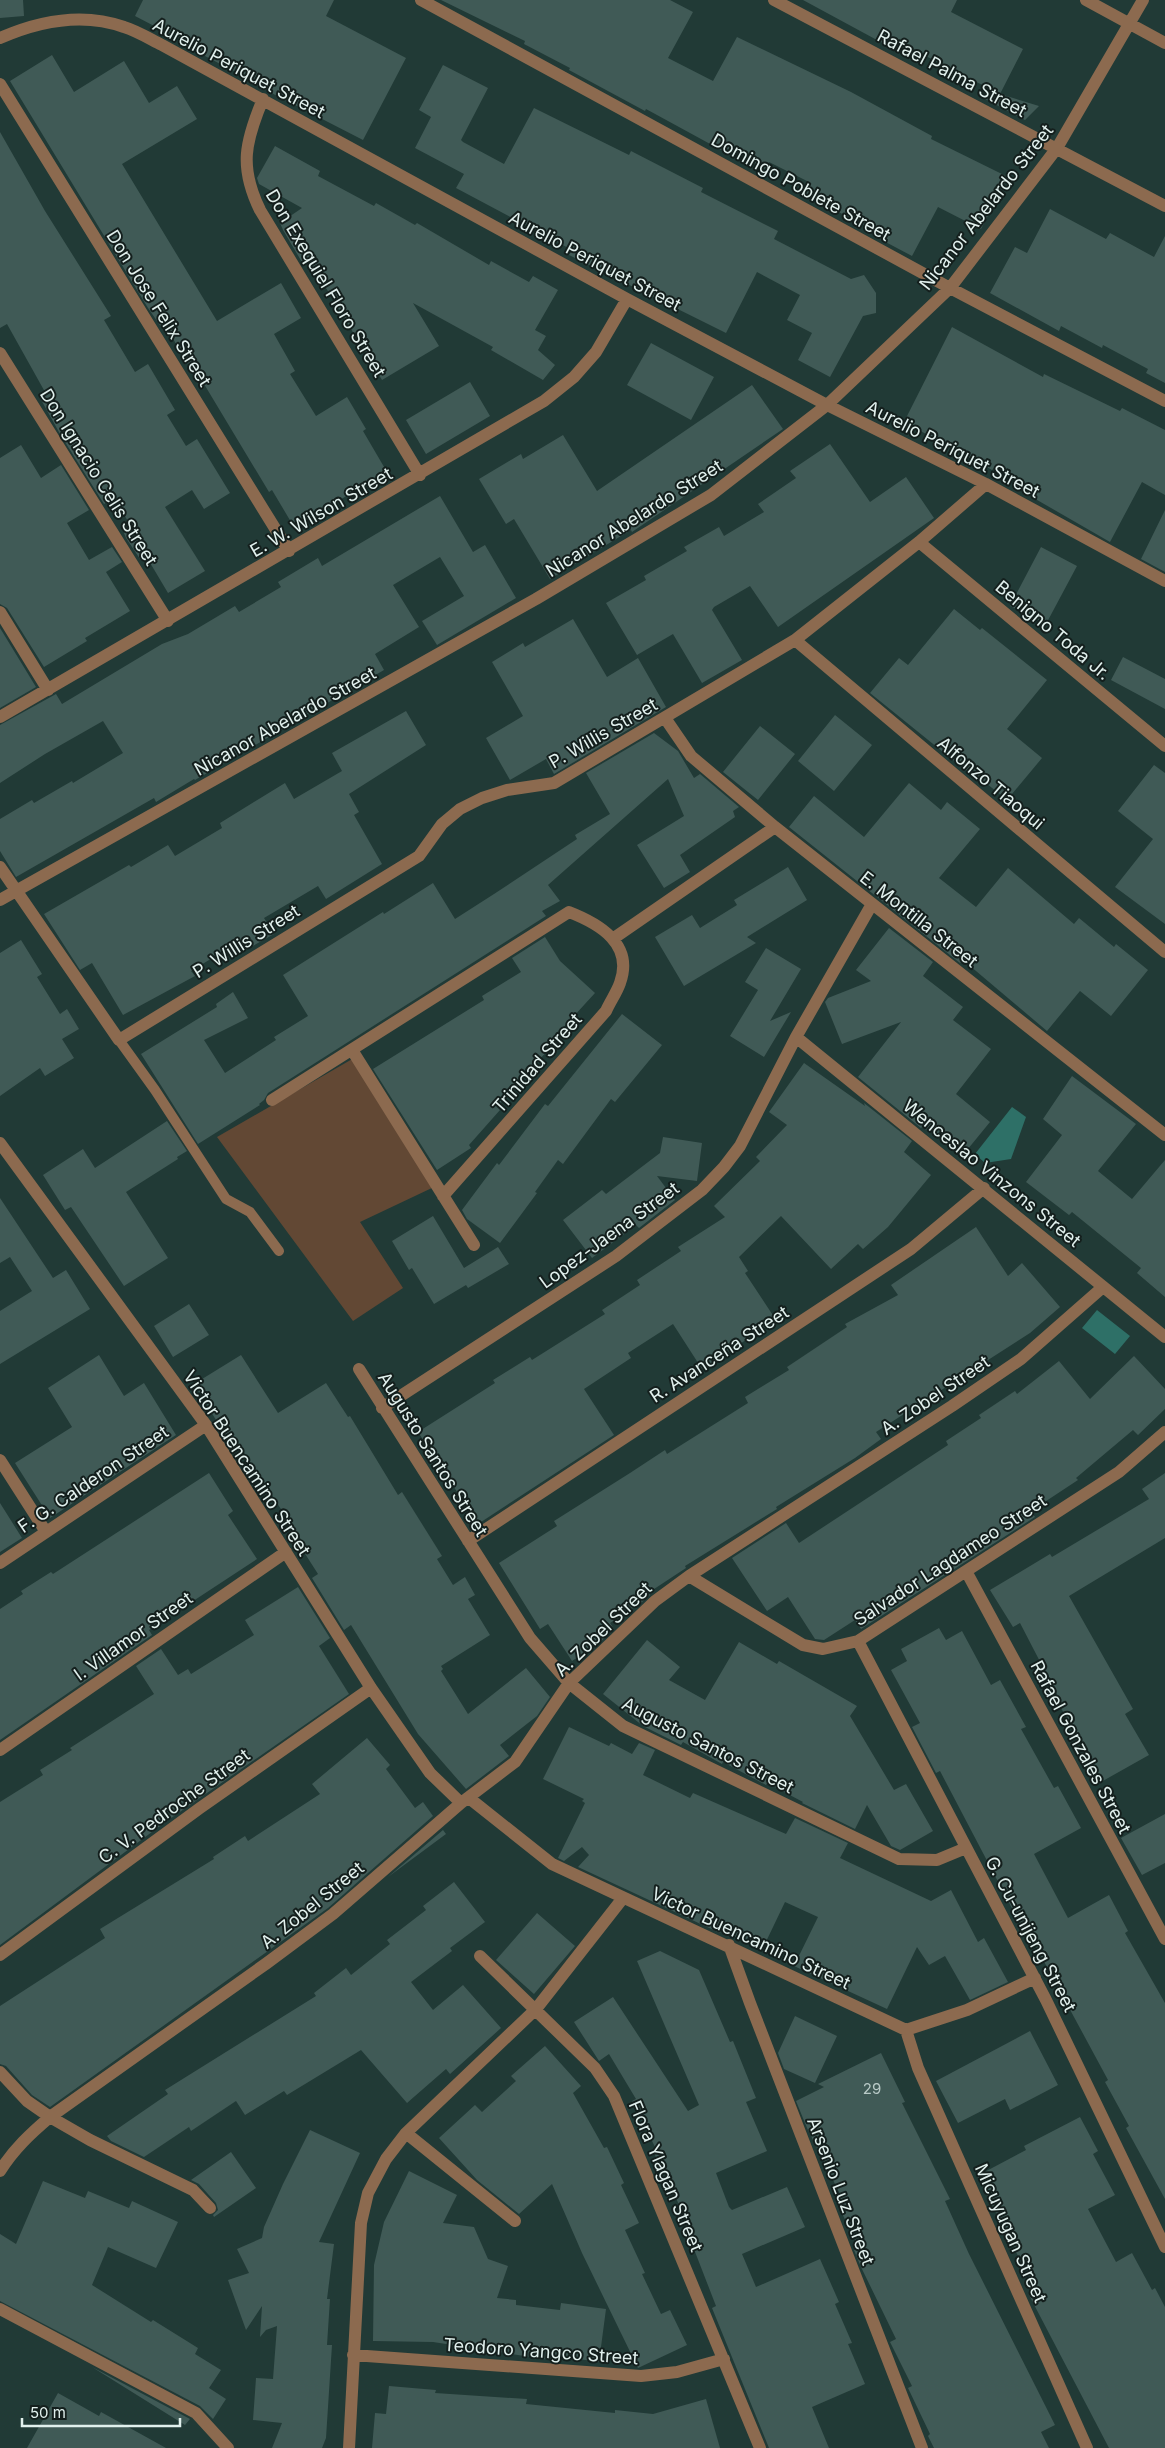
<svg xmlns="http://www.w3.org/2000/svg" width="1165" height="2448" font-family="Inter,sans-serif">
<style>
.green{fill:#624834}
.water{fill:#2e7067}
.building{fill:#405a56}
.lines{fill:none;stroke-linecap:round;stroke-linejoin:round}
.service{stroke:#8c6a4f;stroke-width:10}
.minor{stroke:#8c6a4f;stroke-width:12}
.labels{text-anchor:middle;dominant-baseline:central;stroke-width:4;stroke-linejoin:round;paint-order:stroke}
.number-label{font-size:15px;fill:#b9cac7}
.street-label{font-size:18px;fill:#e1f0ed;stroke:#141f1d}
</style>
<rect width="100%" height="100%" fill="#213a36"/>
<path class="green" d="M354,1058L434,1187L360,1222L403,1288L353,1321L217,1137Z"/>
<path class="water" d="M1012,1107L1026,1117L1011,1159L985,1163L975,1154Z
M1097,1310L1130,1336L1115,1354L1082,1328Z"/>
<path class="building" d="M0,0H23L24,16L0,18Z
M143,0H334L326,16L406,58L363,140L248,81L249,79L205,56L206,53L135,16Z
M441,0H670L693,12L668,58L713,81L737,37L851,92L932,136L931,139L1008,177L981,229L938,207L912,256L878,238L880,234L803,193L809,182L769,162L765,169L725,148L723,151L646,109L645,111L569,70L570,68L524,44L525,41Z
M803,0H957L951,12L1023,49L1000,94L916,51L912,59Z
M52,55L74,92L124,61L149,103L177,86L197,119L122,164L217,321L281,283L301,318L274,334L295,371L290,374L316,416L347,397L366,429L363,431L387,472L294,527L272,490L269,492L201,379L198,381L169,332L166,334L148,308L10,81Z
M443,65L488,88L461,140L463,142L504,164L534,108L629,155L631,151L703,188L701,192L778,231L774,239L851,279L864,275L876,293V313L863,316L830,377L798,360L812,333L787,320L800,295L757,272L726,333L569,255L572,250L456,188L464,174L415,148L431,117L419,110Z
M988,91L1000,94L1039,106L1025,120L985,99Z
M0,132L45,211L111,316L104,320L135,372L148,364L175,410L167,415L186,446L197,439L230,493L204,509L192,490L165,507L205,571L168,593L146,556L140,559L126,538L124,533L132,528L114,498L104,504L60,434L39,396L45,392L7,324L0,328Z
M275,146L320,171L318,176L374,206L376,203L415,225L417,223L489,265L491,261L529,282L533,276L558,290L535,330L546,336L538,350L555,365L543,380L491,350L493,347L413,303L439,346L382,380L309,260L303,264L283,230L280,223L302,208L259,184L257,178Z
M1050,209L1106,239L1110,233L1154,257L1165,236V383L1146,373L1148,369L1103,345L1102,348L1061,326L1059,331L990,293L1015,247L1027,253Z
M952,327L1043,377L1044,374L1120,411L1122,408L1165,430V495L1142,482L1110,542L1025,493L1028,486L994,468L992,470L904,422Z
M651,343L714,377L691,420L627,385Z
M470,382L490,416L426,454L406,420Z
M752,385L783,429L632,532L631,530L550,579L514,519L506,524L479,479L521,454L523,459L563,435L597,491Z
M830,444L870,502L906,477L934,518L778,627L750,586L714,607L712,610L742,660L702,683L673,634L637,655L606,603L646,580L644,576L687,551L684,547L719,527L724,536L764,512L758,504L796,478L790,471Z
M21,445L41,478L61,465L89,510L67,523L89,560L112,547L122,562L106,572L130,611L85,638L87,641L44,667L7,608L0,604V458Z
M440,496L473,552L485,545L516,598L437,645L422,621L464,596L440,557L393,585L419,627L375,654L384,670L195,780L194,779L156,802L154,798L16,877L0,851V819L32,800L34,803L72,781L73,783L123,753L103,721L45,754L0,783V725L56,694L62,704L162,644L188,634L235,606L239,612L281,587L278,582L318,558L322,566Z
M1165,510V572L1141,559Z
M1041,547L1077,566L1046,624L1010,606Z
M954,609L980,630L982,628L1047,680L1007,729L1042,758L1007,800L971,771L969,773L870,693L899,658L908,665Z
M573,619L607,677L638,658L666,707L554,774L546,759L510,780L486,738L523,716L492,662L523,643L525,647Z
M0,628L36,687L0,708Z
M1123,657L1165,679V709L1111,680Z
M406,711L426,745L349,794L359,812L354,815L382,864L326,899L318,886L264,918L274,934L237,955L232,946L191,971L195,976L123,1015L92,963L80,970L44,914L129,865L131,867L168,845L175,856L222,828L220,823L285,783L294,799L342,771L332,753Z
M835,715L872,745L834,791L798,761Z
M760,726L795,754L758,800L723,772Z
M654,733L678,751L694,778L700,774L739,807L733,811L735,817L680,855L690,872L664,888L637,845L684,816L668,779L548,885L560,901L542,911L546,916L268,1093L264,1100L259,1104L260,1105L198,1144L141,1054L217,1007L216,1004L233,992L248,1018L204,1040L225,1073L276,1040L274,1037L308,1016L283,975L383,912L384,914L433,883L455,919L494,894L577,839L575,835L610,814L586,773Z
M1154,765L1165,773V924L1115,887L1153,839L1118,811Z
M909,783L941,810L947,802L980,829L939,878L976,907L1008,868L1074,924L1079,918L1114,947L1116,944L1148,970L1111,1016L1080,991L1047,1031L963,960L960,963L789,827L814,796L864,837Z
M788,867L807,900L747,937L756,943L684,986L655,937L692,915L700,928L737,905L734,900Z
M889,928L933,962L923,976L963,1007L953,1020L991,1049L956,1094L990,1122L963,1155L928,1128L926,1130L922,1127L921,1128L858,1077L901,1022L842,1044L825,1002L828,998L871,981L856,970Z
M545,937L560,961L595,993L563,1028L566,1030L497,1107L500,1110L469,1145L471,1148L437,1170L373,1069L484,1000L482,996L521,972L512,958Z
M21,940L42,974L37,977L60,1014L67,1009L79,1029L62,1039L74,1058L45,1076L40,1068L0,1096V953Z
M766,948L801,969L770,1021L791,1012L764,1057L730,1036L758,990L745,982Z
M622,1014L662,1045L615,1102L611,1099L563,1164L558,1160L535,1192L537,1193L500,1243L467,1219L462,1210L497,1163L499,1165L545,1104L548,1106Z
M804,1063L865,1106L864,1103L912,1141L904,1152L931,1175L888,1227L863,1249L858,1244L831,1269L781,1216L739,1257L748,1271L745,1273L776,1320L702,1369L673,1324L628,1353L631,1358L584,1389L614,1435L478,1524L418,1432L495,1383L493,1380L530,1357L532,1360L605,1314L602,1310L640,1285L637,1280L681,1251L678,1247L725,1217L714,1206L760,1161L756,1157L787,1125L769,1112Z
M1072,1076L1136,1124L1098,1171L1132,1199L1165,1160V1297L1137,1273L1141,1268L1072,1212L1069,1215L1026,1182L1062,1135L1043,1119Z
M167,1121L187,1151L177,1157L178,1159L126,1192L168,1258L124,1286L71,1207L65,1210L43,1175L83,1149L95,1168Z
M663,1137L702,1143L697,1181L657,1176L675,1200L639,1228L636,1225L592,1258L563,1220L602,1190L606,1194L660,1153Z
M0,1198L53,1278L66,1270L90,1309L0,1364V1311L32,1291L10,1257L0,1263Z
M433,1216L464,1268L498,1247L509,1264L468,1288L466,1285L434,1304L412,1268L409,1270L392,1241Z
M976,1227L1008,1276L1022,1263L1060,1307L1030,1333L876,1432L881,1439L855,1458L776,1507L777,1509L685,1566L686,1568L648,1593L650,1595L642,1602L610,1623L614,1629L598,1644L572,1661L548,1624L540,1629L499,1563L557,1526L554,1521L630,1473L665,1450L667,1454L748,1403L745,1397L789,1370L787,1367L847,1327L845,1324L898,1295L891,1285Z
M189,1304L209,1335L173,1357L154,1326Z
M99,1355L124,1396L144,1383L176,1435L50,1518L15,1463L72,1427L48,1388Z
M241,1355L278,1413L326,1383L348,1417L350,1416L398,1495L402,1492L442,1556L437,1559L453,1585L465,1577L475,1595L468,1599L490,1635L441,1666L443,1669L441,1671L468,1714L526,1668L550,1697L537,1716L500,1745L509,1756L466,1789L418,1734L351,1625L344,1630L312,1578L318,1574L302,1549L306,1547L232,1435L227,1438L194,1384Z
M1134,1356L1165,1389V1409L1138,1435L1133,1430L1076,1478L1078,1480L1031,1511L1035,1517L861,1629L855,1620L824,1640L815,1639L788,1597L767,1611L732,1558L786,1523L799,1543L948,1445L946,1441L981,1418L979,1415L1015,1391L1017,1394L1059,1361L1090,1399Z
M209,1473L233,1511L228,1515L257,1559L149,1630L152,1635L0,1740V1609L23,1594L21,1591L51,1572L53,1574Z
M1165,1473V1538L1069,1596L1133,1709L1125,1714L1149,1755L1101,1782L1061,1708L1063,1706L1020,1623L1013,1627L990,1590L1050,1554L1052,1557L1149,1499L1142,1489Z
M0,1503L22,1538L0,1552Z
M298,1587L330,1638L319,1646L349,1694L164,1823L0,1945V1802L43,1775L40,1770L72,1750L70,1748L154,1694L136,1666L161,1649L178,1675L188,1669L191,1674L254,1635L245,1620Z
M939,1628L946,1640L962,1631L991,1685L1000,1680L1026,1727L1021,1729L1054,1788L1058,1786L1081,1828L1034,1854L1068,1918L1109,1895L1128,1931L1125,1933L1165,2003V2199L1126,2128L1129,2126L1105,2082L1108,2080L1027,1930L1024,1931L1005,1895L940,1771L936,1773L912,1727L920,1723L891,1670L907,1661L901,1649Z
M647,1640L680,1667L669,1680L705,1700L739,1642L777,1664L779,1661L857,1706L850,1716L894,1790L906,1784L933,1831L900,1850L891,1846L867,1805L855,1829L802,1803L803,1802L767,1783L766,1785L723,1762L722,1764L683,1742L681,1745L643,1726L603,1694Z
M569,1727L609,1746L611,1743L632,1754L639,1743L655,1750L643,1775L690,1798L693,1793L786,1834L795,1818L848,1843L840,1858L931,1901L951,1890L978,1942L984,1938L1008,1982L970,2000L945,1956L929,1965L917,1947L887,2009L794,1966L818,1917L785,1902L762,1950L722,1930L720,1933L578,1867L589,1855L582,1847L564,1861L558,1858L585,1803L582,1801L584,1799L543,1779Z
M367,1738L390,1765L386,1769L415,1808L423,1802L433,1816L328,1908L50,2107L32,2095L6,2066L0,2064V2006L105,1938L100,1929L214,1859L213,1857L245,1836L248,1841L320,1794L312,1784Z
M1165,1814V1863L1142,1875L1121,1838Z
M443,1830L446,1834L388,1877Z
M454,1882L485,1922L450,1948L452,1951L411,1982L433,2010L463,1985L501,2028L450,2074L446,2069L407,2103L361,2050L287,2095L284,2091L245,2115L236,2101L191,2131L189,2127L144,2157L111,2141L107,2136L168,2094L165,2090L316,1996L314,1993L346,1968L351,1975L390,1944L387,1940L426,1910L423,1906Z
M537,1913L575,1946L534,1994L496,1960Z
M660,1951L699,1970L730,2042L733,2041L756,2098L746,2102L767,2151L716,2173L729,2207L732,2210L787,2187L805,2227L742,2254L756,2287L820,2259L839,2302L835,2304L852,2343L848,2344L865,2384L812,2407L829,2448H769L712,2308L716,2306L685,2226L687,2225L666,2173L662,2175L653,2149L655,2147L632,2101L636,2099L609,2054L599,2061L574,2022L613,1997L688,2111L699,2105L637,1961Z
M795,2016L837,2036L815,2083L784,2069L778,2053Z
M1030,2031L1058,2085L1010,2110L1005,2099L958,2123L936,2081Z
M545,2046L581,2086L573,2093L604,2148L607,2147L624,2183L621,2185L639,2223L625,2230L645,2273L642,2274L661,2314L670,2310L687,2345L638,2368L582,2253L552,2184L519,2214L477,2180L439,2138L475,2105L482,2112L516,2081L511,2076Z
M881,2053L905,2102L902,2103L950,2199L945,2201L969,2254L1055,2425L1041,2432L1049,2448H934L928,2436L930,2434L908,2388L912,2386L890,2342L896,2339L861,2267L854,2250L859,2248L835,2199L841,2196L807,2128L796,2101L824,2087L818,2084Z
M1080,2117L1098,2151L1093,2154L1115,2195L1088,2209L1116,2262L1132,2253L1152,2290L1155,2288L1165,2307V2448H1109L1029,2295L1036,2291L977,2176L1026,2150L1024,2146Z
M310,2130L360,2153L319,2242L334,2244L327,2299H330L327,2345H332L326,2438L322,2448H272L282,2423L253,2420L256,2378L273,2379L277,2326L266,2330L260,2337L262,2306L246,2330L228,2280L249,2273L237,2249L262,2238L264,2227L283,2184Z
M231,2152L256,2188L214,2217L213,2215L218,2210L216,2203L199,2184L191,2180Z
M409,2171L457,2195L443,2223L474,2227L488,2259L508,2266L497,2298L516,2300V2305L560,2310L561,2303L606,2309L599,2362L551,2355V2360L433,2342L373,2341L374,2265L384,2222Z
M43,2181L85,2198L88,2191L129,2208L132,2201L178,2222L156,2268L108,2247L92,2285L151,2322L153,2320L198,2348L195,2354L221,2370L209,2388L226,2399L213,2419L200,2406L0,2301V2234L16,2244Z
M92,2367L190,2419L185,2425Z
M389,2386L436,2390L435,2393L527,2399L526,2404L615,2413V2410L653,2414L706,2399L720,2448H372L375,2413L386,2414Z
M58,2393L99,2416L101,2412L166,2448H27Z"/>
<g class="lines">
<path class="service" d="M119,1040L155,1090L226,1199L250,1212L279,1251"/>
<path class="minor" d="M421,0L950,288L1165,401
M774,0L1165,206
M1086,0L1165,43
M0,38C39,21 82,12 124,27C137,31 150,39 162,45L627,299L827,405L986,484L1165,581
M0,84L289,551
M263,99C245,142 239,167 260,210L420,475
M0,353L168,621
M919,542L1165,746
M0,612L48,690
M795,640L1165,952
M0,717L544,401L574,377L596,352L627,299
M665,718L691,756L775,827L1165,1135
M0,867L119,1040L419,856L442,824L460,809L482,798L507,790L554,783L795,640L919,542L986,484
M0,900L536,599L711,495L827,405L950,288L1057,148L1143,0
M614,938L775,827
M796,1037L1165,1337
M352,1050L474,1245
M272,1100L569,912C600,924 634,944 620,983C617,992 610,1002 606,1011L443,1196
M0,1143L206,1425L371,1688L430,1773L461,1803
M359,1369L530,1638L569,1683L623,1726L899,1859L937,1860L966,1848
M382,1408L616,1256L702,1190L724,1167L740,1146L796,1037L872,904
M0,1460L46,1532
M468,1541L911,1249L984,1188
M0,1563L206,1425
M966,1571L1165,1939
M689,1576L803,1645L823,1649L858,1641L1119,1472L1165,1432
M858,1641L1046,2000L1165,2247
M0,1750L286,1552
M469,1798L552,1864L906,2030L967,2010L1035,1978
M729,1945L750,2003L922,2448
M0,1955L200,1808L371,1688
M480,1956L595,2068L614,2096L760,2448
M906,2030L918,2068L1087,2448
M0,2072L27,2101L50,2117L90,2140L193,2190L210,2208
M406,2133L515,2221
M0,2171C14,2149 30,2134 50,2117L267,1963L333,1914L461,1803L515,1762L569,1683L655,1601L689,1576L952,1406L1021,1359L1103,1287
M0,2309L196,2413L228,2448
M353,2355L641,2376L677,2372L724,2359
M349,2448L361,2223L368,2193L386,2159L406,2133L536,2009L623,1898"/>
</g>
<g class="labels">
<g class="number-label">
<text x="872" y="2088">29</text>
</g>
<g class="street-label">
<text transform="translate(239 68) rotate(28)">Aurelio Periquet Street</text>
<text transform="translate(952 73) rotate(28)">Rafael Palma Street</text>
<text transform="translate(801 187) rotate(29)">Domingo Poblete Street</text>
<text transform="translate(986 207) rotate(-52)">Nicanor Abelardo Street</text>
<text transform="translate(595 261) rotate(28)">Aurelio Periquet Street</text>
<text transform="translate(326 283) rotate(59)">Don Exequiel Floro Street</text>
<text transform="translate(159 308) rotate(58)">Don Jose Felix Street</text>
<text transform="translate(953 449) rotate(27)">Aurelio Periquet Street</text>
<text transform="translate(99 477) rotate(58)">Don Ignacio Celis Street</text>
<text transform="translate(321 512) rotate(-30)">E. W. Wilson Street</text>
<text transform="translate(634 518) rotate(-32)">Nicanor Abelardo Street</text>
<text transform="translate(1053 630) rotate(40)">Benigno Toda Jr.</text>
<text transform="translate(285 721) rotate(-29)">Nicanor Abelardo Street</text>
<text transform="translate(603 733) rotate(-30)">P. Willis Street</text>
<text transform="translate(991 783) rotate(40)">Alfonzo Tiaoqui</text>
<text transform="translate(919 919) rotate(38)">E. Montilla Street</text>
<text transform="translate(246 941) rotate(-32)">P. Willis Street</text>
<text transform="translate(537 1063) rotate(-49)">Trinidad Street</text>
<text transform="translate(992 1173) rotate(39)">Wenceslao Vinzons Street</text>
<text transform="translate(609 1235) rotate(-36)">Lopez-Jaena Street</text>
<text transform="translate(719 1354) rotate(-33)">R. Avanceña Street</text>
<text transform="translate(935 1395) rotate(-34)">A. Zobel Street</text>
<text transform="translate(433 1454) rotate(58)">Augusto Santos Street</text>
<text transform="translate(247 1463) rotate(57)">Victor Buencamino Street</text>
<text transform="translate(93 1479) rotate(-34)">F. G. Calderon Street</text>
<text transform="translate(950 1560) rotate(-33)">Salvador Lagdameo Street</text>
<text transform="translate(603 1629) rotate(-44)">A. Zobel Street</text>
<text transform="translate(133 1636) rotate(-35)">I. Villamor Street</text>
<text transform="translate(708 1745) rotate(27)">Augusto Santos Street</text>
<text transform="translate(1081 1747) rotate(62)">Rafael Gonzales Street</text>
<text transform="translate(174 1806) rotate(-36)">C. V. Pedroche Street</text>
<text transform="translate(312 1905) rotate(-39)">A. Zobel Street</text>
<text transform="translate(1031 1934) rotate(62)">G. Cu-unijeng Street</text>
<text transform="translate(751 1938) rotate(25)">Victor Buencamino Street</text>
<text transform="translate(666 2176) rotate(67)">Flora Ylagan Street</text>
<text transform="translate(841 2191) rotate(69)">Arsenio Luz Street</text>
<text transform="translate(1011 2233) rotate(66)">Micuyugan Street</text>
<text transform="translate(541 2351) rotate(4)">Teodoro Yangco Street</text>
</g>
</g>
<path d="M22 2418v8h158v-8" fill="none" stroke="#e1f0ed" stroke-width="2.5"/>
<text x="30" y="2418" font-size="15" fill="#e1f0ed" stroke="#141f1d" stroke-width="4" paint-order="stroke">50 m</text>
</svg>
